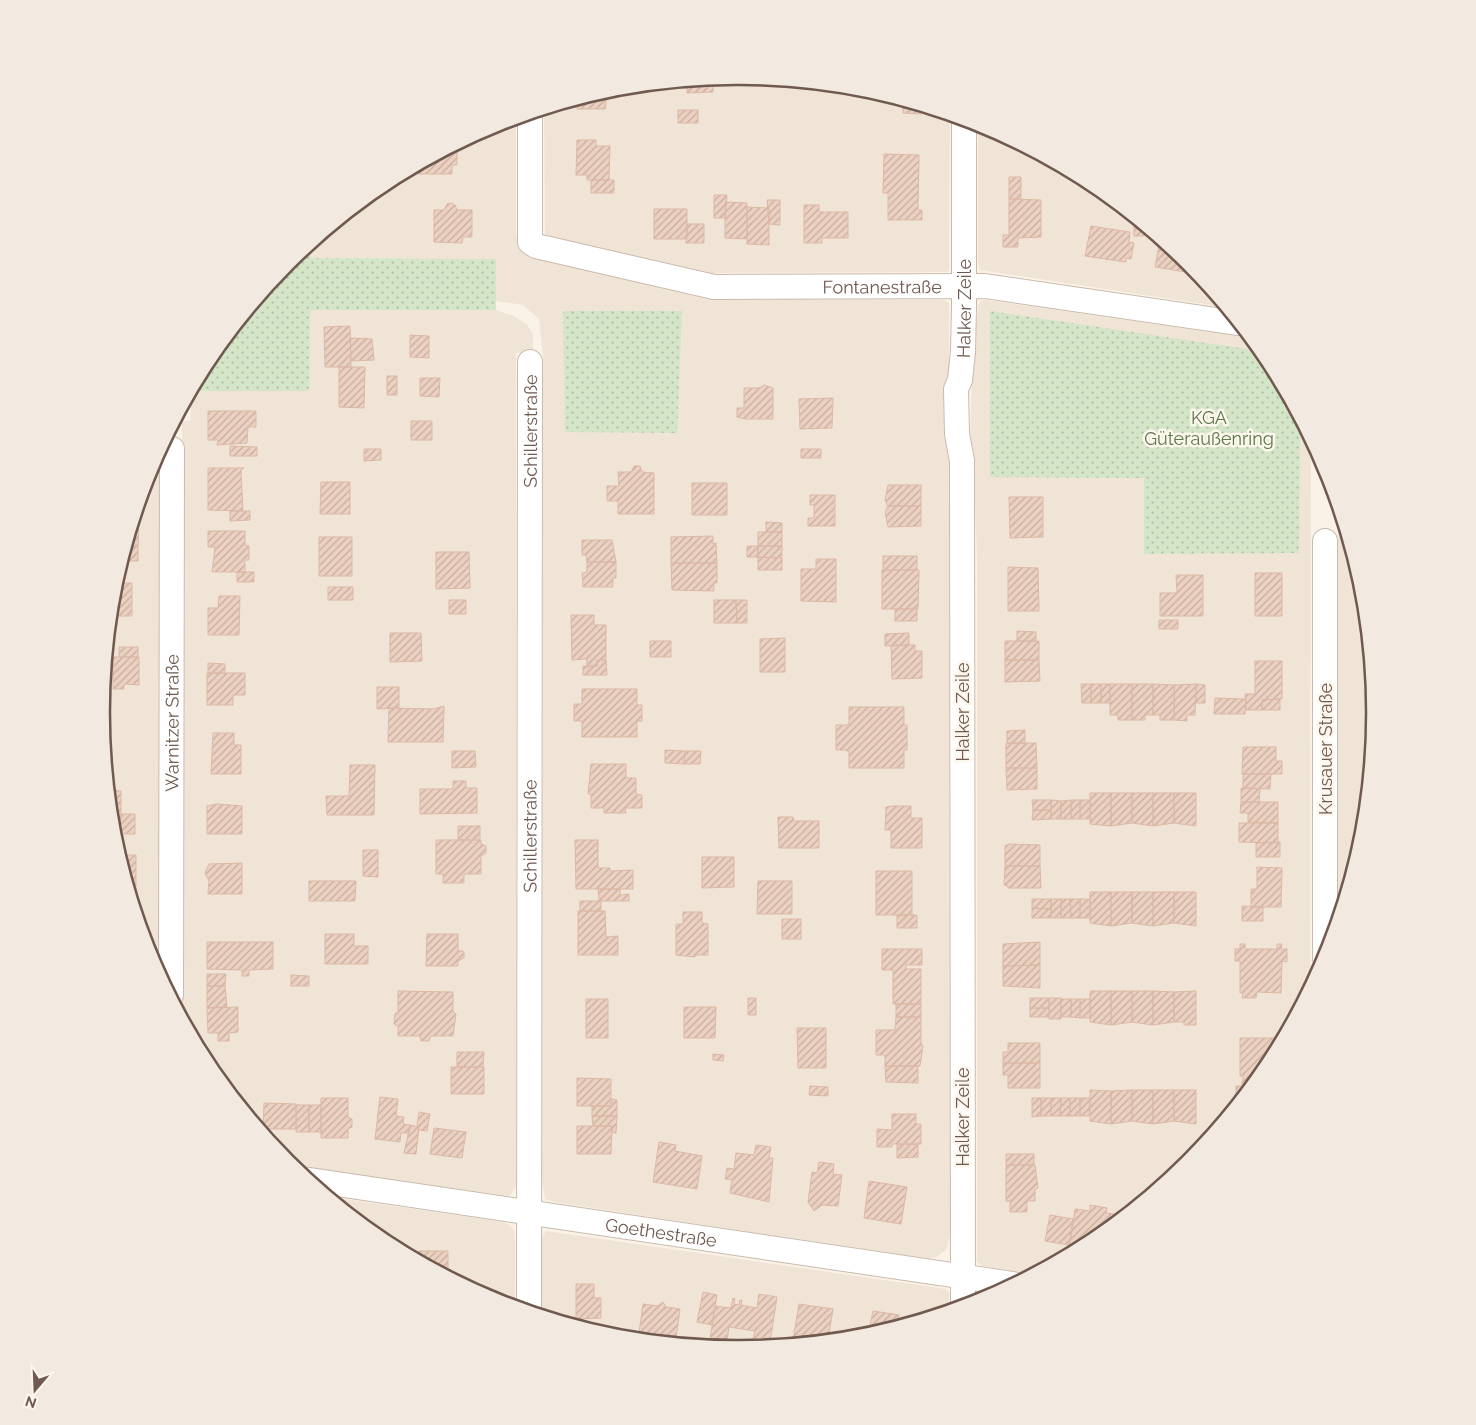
<svg xmlns="http://www.w3.org/2000/svg" width="1476" height="1425" font-family="Raleway,sans-serif">
<style>
.residential{fill:#f0e4d6}
.garden{fill:url(#garden-dots)}
.building{fill:url(#building-hatch);stroke:#ddb8a4}
.lines{fill:none;stroke-linecap:round;stroke-linejoin:round}
.street-casing{stroke:#cabaae;stroke-width:26}
.street{stroke:#fff;stroke-width:24}
.labels{text-anchor:middle;dominant-baseline:central;stroke-width:5;stroke-linejoin:round;paint-order:stroke}
.street-label{font-size:18px;fill:#70594e;stroke:#fdf6ed}
.park-label{font-size:18px;fill:#5a7a4b;stroke:#fdf6ed}
.rim{fill:none;stroke:#70594e;stroke-width:2.5}
</style>
<defs>
<pattern id="garden-dots" width="8" height="8" patternUnits="userSpaceOnUse" patternTransform="scale(1.25)"><rect width="8" height="8" fill="#d4e6c7"/><path d="M2 2h.1M6 6h.1" fill="none" stroke="#b0bda4" stroke-width="1.8" stroke-linecap="round"/></pattern>
<pattern id="building-hatch" width="6" height="6" patternUnits="userSpaceOnUse" patternTransform="scale(1.25)"><rect width="6" height="6" fill="#ecd1c1"/><path d="M-1 1l2-2M0 6l6-6M5 7l2-2" fill="none" stroke="#c4ad9f"/></pattern>
</defs>
<rect width="100%" height="100%" fill="#faf2e7"/>
<path class="residential" d="M738,76L862,89L950,115L949,271L946,272L712,273L545,236L544,110L614,88Z
M516,118V236L522,249L532,257L706,299L944,300L949,303L950,1236L946,1250L936,1257L929,1259L554,1202L545,1199L542,1181L543,356L539,319L523,305L496,301V259L310,258V244L385,183L495,125Z
M978,124L1092,184L1188,263L1224,307L980,270L978,263Z
M987,300L1250,338L1267,359L1311,442L1310,985L1267,1066L1188,1163L1091,1242L1031,1274L982,1266L977,1262V558L974,477L970,443L972,372L978,305L981,301Z
M309,310H496L516,317L527,325L533,334V352L516,353V1186L510,1196L292,1166L209,1066L181,1014L182,421H190L192,391L309,390Z
M165,441V983L150,956L114,836L102,712L114,588L150,469Z
M1338,510L1362,589L1374,713L1362,837L1337,918Z
M330,1197L503,1222L510,1225L514,1231L515,1239V1306L494,1300L384,1241Z
M546,1231L946,1289L949,1292V1310L862,1337L738,1349L614,1336L541,1314V1239Z"/>
<path class="garden" d="M310,244L311,258L496,259V310H310L309,391H192L209,359L288,262Z
M563,311H682L677,433L565,432Z
M990,311L1260,351L1267,359L1300,420L1299,553L1144,554V478L990,477Z"/>
<path class="building" d="M713,79V92L687,93V81Z
M608,90L605,109H577V100Z
M903,102L921,106V114L903,113Z
M678,110H698V123H678Z
M577,140H596V146H610L609,180H587V175H576Z
M452,147L457,149V165H452V174H418V166Z
M884,154L919,155L918,210H922V220H888V193H883Z
M1009,177H1021V199H1009Z
M591,180H614V193H591Z
M714,195H727L725,218H714Z
M1009,199L1041,200V237L1018,238V247H1003V235H1009Z
M767,200H780V225L769,224Z
M725,202L747,203V239L725,238Z
M451,203L455,205L457,210H472V237H463L462,243L434,242V210H444L447,204Z
M804,205H819V212H848V238H822V243H804Z
M747,207L769,208V245L747,244Z
M654,209H687V239H654Z
M1134,219L1144,227V236H1134Z
M687,224H704V243H686Z
M1091,226L1130,232L1129,242L1134,243L1131,259L1126,258V262L1085,256Z
M1160,240L1188,263L1193,269L1192,273L1155,267Z
M350,326L351,367H325L324,327Z
M410,335L429,336V358L410,357Z
M350,338L372,339L374,360L351,361Z
M339,367H365L364,408L339,407Z
M387,376H397V395H387Z
M420,378H440L439,397L420,396Z
M764,385L773,388V419H745L737,417V408H744V388H759Z
M833,398L832,428L800,429L799,399Z
M208,411H256V427H248L247,443L217,445L218,440H208Z
M411,421H432V440H411Z
M230,446L257,447V456H230Z
M364,449H381V460L364,461Z
M801,449H821V458H801Z
M634,466H640L642,472L654,473V514H618V501H607V486H619L618,472H631Z
M208,468H244L241,470L243,511L208,510Z
M321,482H350V514H320Z
M692,483H727V515H692Z
M888,485H921V506H888L885,500Z
M810,495H835V526H808V518H814V505H810Z
M1009,497H1043V537L1010,538Z
M888,506H921V526L888,527L885,512Z
M230,511H250V520L230,521Z
M136,517H139L138,546H127Z
M766,522L782,523V532H766Z
M208,531H245V545L249,546V560H245V572H212L215,547H208Z
M758,532H782V546H758Z
M713,536V544L716,543L717,563H671V537Z
M319,537H352V576H319Z
M582,540H612L616,562H587L586,555H582Z
M127,546H138V561H122Z
M747,546H758V557H747Z
M758,546H782V558L758,557Z
M436,552H469L470,588L436,589Z
M883,556H917V570H883Z
M758,557L782,558V570H758Z
M816,559H836V602L801,601V569H816Z
M587,562H616V578H613V587H583L582,573L587,572Z
M671,563H717V583H714V591L672,590Z
M1008,567L1038,568L1039,611H1008Z
M882,570H919L918,609H882Z
M237,572H254V582H237Z
M1255,573H1282V616H1255Z
M118,575H123V583H132V616H111L114,588Z
M1176,575H1203V616H1160V593H1177Z
M328,587H353V600H328Z
M219,596H240L239,635H208V608H218Z
M449,600H466V614H449Z
M714,600H736L737,623H714Z
M736,600H747V623H737Z
M895,609H917V621H895Z
M571,615H594V625H606V660H597V666L587,667V659L572,660Z
M1159,620H1178V629H1159Z
M1017,631L1036,632V641H1017Z
M390,633H421L422,661L390,662Z
M909,633V645L885,646V634Z
M785,638V672H760V639Z
M650,641H671V657H650Z
M1005,641H1039V660H1005Z
M891,645H915V651H922V678L892,679Z
M119,647H138V657H119Z
M113,657H139V685L124,684V689H113Z
M597,660H606L607,675H583V666H597Z
M1005,660H1039L1040,681L1005,682Z
M1255,661H1282V699L1262,700V710H1246L1245,694H1255Z
M208,663L225,664V673H208Z
M207,673H245V695H233V705H207Z
M1081,684H1091V703H1082Z
M1091,684H1101V703H1091Z
M1101,684H1110V703H1101Z
M1110,684H1132V720H1118V715H1110Z
M1132,684H1153V715H1145V720H1132Z
M1153,684L1174,685V720H1160V715H1153Z
M1196,684L1205,685V703H1196Z
M1196,684L1195,715H1187V721L1174,720V685Z
M1369,684H1371L1374,715H1368Z
M377,687H399V708L377,709Z
M582,689H637V705H642V721H637V737H582V721H574V704H582Z
M1215,698L1246,699L1245,714H1214Z
M1280,699V710H1262V700Z
M444,706L443,742H388L389,708L433,709Z
M849,707H904V725H907V750H904V768H849V752L846,750H836V725H847L849,723Z
M1369,715H1374L1372,738H1371Z
M1025,730V743H1007V731Z
M213,733H234V745H241V774H211Z
M1006,743H1036L1037,768H1006Z
M1243,747H1276V761H1282V774H1242Z
M665,750L685,751L684,764L665,763Z
M452,751H475L476,767L452,768Z
M685,751H701L700,764H684Z
M591,764H626V778H636V794L642,795V808H625L626,813H604V808H591V794H588Z
M350,765H375L374,815H327L326,796H349Z
M1006,768H1037V789L1007,790Z
M1243,774H1271L1270,789L1243,788Z
M453,781H466V788H477V813L420,814V789H453Z
M1241,788L1260,789L1259,802H1241Z
M109,790L121,791V819L112,820Z
M1090,793H1111V826L1090,824Z
M1111,793H1132V823L1111,826Z
M1132,793H1153V826L1132,823Z
M1153,793H1174V823L1153,826Z
M1174,793H1196V826L1174,823Z
M1032,800H1051V810H1033Z
M1051,800L1061,801V819H1051Z
M1071,800V819H1061V801Z
M1071,800H1080V819H1071Z
M1080,800H1090V819H1080Z
M1241,802H1278V823L1248,822V813H1240Z
M217,804L242,806V834H207V806Z
M892,806H911V818H922V848H891V830H885L886,807Z
M1033,810H1051V819L1032,820Z
M121,814H135V834H115L114,820L121,819Z
M778,817H793L794,821H819V848H779Z
M1239,823H1278V843L1239,842Z
M458,826H480V840H458Z
M436,840H481V844L486,846V853L481,856V874H464V883H443V874H436Z
M575,840H598V868H610V871L633,870V889H576Z
M1278,842H1280V857H1256V843Z
M1009,844L1040,845V866H1005V846Z
M363,850H378V877L363,876Z
M120,855H136V884H128Z
M702,857H734V887L702,888Z
M242,863V894H208L209,881L205,873L209,864Z
M1005,866H1040L1041,888H1008V886L1004,885Z
M1257,867L1282,868L1281,907H1251V889H1257Z
M876,871H912V915H876Z
M309,881H356L355,901H309Z
M758,881H792V914H757Z
M128,884H136V896H132Z
M598,889H620V895L629,894V901H599Z
M1090,892H1111V926L1090,923Z
M1111,892H1132V923L1111,926Z
M1132,892H1153V926L1132,923Z
M1153,892H1174V923L1153,926Z
M1174,892H1196V926L1174,923Z
M1032,899H1051V909L1032,908Z
M1051,899H1061V918H1051Z
M1061,899H1070L1071,918H1061Z
M1070,899H1080V918H1071Z
M1080,899H1090V918H1080Z
M580,901H601V911H580Z
M1242,906L1263,907V921H1242Z
M1032,908L1051,909V918H1032Z
M578,911H605L606,937L618,936V955H578Z
M683,912H702V923L708,924V955H695V957L676,955V924H683Z
M897,915H917V928H897Z
M782,919H801V939H782Z
M325,934H354V946H368V964H325Z
M427,934H458V950L464,952V958L458,961V966H426Z
M207,942H273V969L249,970V976H242V970L207,969Z
M1040,942V965L1003,966V944Z
M1240,944H1245V949H1277V944H1282L1281,949H1287V962L1282,961L1281,993L1257,992L1256,998H1242L1243,993H1240V961H1235V949H1240Z
M882,949H922V965H906V969H921V1004H893V970H882Z
M1040,965V988L1003,986V966Z
M207,974H226L225,986H207Z
M291,975L309,976V986H291Z
M207,986H225L227,1007L207,1008Z
M398,991L453,992V1012L456,1014L453,1036H431L429,1041H421L420,1036H398V1026L394,1024L395,1014L398,1012Z
M1090,991H1111V1025L1090,1022Z
M1111,991H1132V1022L1111,1025Z
M1132,991H1153V1025L1132,1022Z
M1153,991L1174,992V1022L1153,1025Z
M1196,991V1025H1184V1022H1174V992Z
M748,998H756V1015H748Z
M1030,998H1049V1008H1030Z
M1049,998H1061V1019H1049Z
M586,999H608V1038H586Z
M1061,999H1071V1017H1061Z
M1071,999H1080V1018L1071,1017Z
M1080,999H1090V1018H1080Z
M896,1004H921V1017H896Z
M238,1007V1032L229,1033V1041H218V1033H208L207,1008Z
M684,1007H716L715,1038H684Z
M1030,1008H1049V1017H1030Z
M896,1017H921V1043L923,1046L920,1066H885V1055H876V1030H895Z
M797,1028H826V1068H798Z
M1240,1038H1281L1267,1066L1254,1082H1243V1076H1240Z
M1008,1043H1040V1063H1003V1052H1008Z
M457,1052H484L483,1067H457Z
M713,1054L724,1055L723,1061L713,1060Z
M1003,1063H1040V1088H1008V1075H1003Z
M885,1066H918V1083L886,1082Z
M451,1067H484V1094H451Z
M577,1078L611,1079V1106H577Z
M1242,1082H1254L1242,1097L1236,1096V1086H1242Z
M810,1086L828,1087V1096L809,1095Z
M1090,1090L1111,1091V1124L1090,1121Z
M1132,1090V1121L1111,1124V1091Z
M1132,1090H1153V1124L1132,1121Z
M1153,1090H1174V1121L1153,1124Z
M1174,1090H1196V1124L1174,1121Z
M380,1097L398,1099L396,1116L404,1117L403,1124L410,1125L409,1133H401L400,1142L375,1139Z
M321,1098H348V1117L352,1119V1127L348,1129V1138H321Z
M1032,1098H1041V1116L1032,1117Z
M1041,1098H1051V1116H1041Z
M1051,1098H1061L1060,1116H1051Z
M1061,1098H1070V1116H1060Z
M1070,1098H1080V1116H1070Z
M1080,1098H1090L1089,1116H1080Z
M612,1099L617,1100V1116H592V1106H612Z
M264,1103L296,1104V1129H263Z
M296,1105H309V1132H296Z
M309,1105H321V1132H309Z
M419,1112L430,1114L427,1131L419,1130L417,1126Z
M892,1114H916V1124H921V1144H892V1147H877V1129L892,1130Z
M592,1116H617L616,1133L612,1132V1126H593Z
M410,1125L419,1127L416,1154L404,1153Z
M577,1126H612L611,1154H577Z
M434,1128L466,1132L462,1158L430,1154Z
M659,1142L676,1145L675,1151L702,1156L697,1189L653,1182Z
M897,1144H918V1157L897,1158Z
M756,1145L771,1147L769,1158H773L769,1202L730,1193L732,1180L725,1179L727,1168L734,1169L736,1153L754,1155Z
M1006,1154H1034V1165H1006Z
M819,1162L834,1164L833,1174L842,1175L838,1206L822,1205L814,1211L808,1202L812,1172L817,1173Z
M1006,1165H1035L1038,1188L1035,1189V1201H1027V1212H1010V1201H1006Z
M869,1181L907,1187L901,1224L864,1218Z
M1090,1205L1107,1208L1106,1213L1121,1215L1120,1218L1091,1242L1077,1249L1069,1248L1075,1209L1090,1211Z
M1050,1215L1073,1219L1069,1245L1045,1241Z
M419,1251H448V1276L419,1260Z
M576,1284H594V1298H601V1318L576,1319Z
M703,1292L717,1295L712,1325L697,1322Z
M759,1294L777,1297L770,1342L753,1340L755,1331L729,1327L726,1348L709,1346L715,1306L731,1308L733,1298L735,1299L734,1304L739,1305L740,1300H742L741,1305L757,1308Z
M663,1302L666,1307L680,1309L676,1338L639,1333L643,1304L658,1306Z
M799,1304L833,1309L828,1340L806,1342L793,1340Z
M873,1311L899,1315L897,1326L868,1335Z"/>
<g class="lines">
<defs>
<g id="street">
<path id="s1" d="M530,114V242L536,246L714,287L985,286L1237,323"/>
<path d="M1325,958V541"/>
<path id="s2" d="M171,995L172,449"/>
<path id="s3" d="M310,1180L1013,1284"/>
<path id="s4" d="M963,1306L962,461L957,434L956,389L960,380L963,352L964,306V119"/>
<path id="s5" d="M529,1311L530,362"/>
</g>
</defs>
<use href="#street" class="street-casing"/>
<use href="#street" class="street"/>
</g>
<g class="labels">
<g class="street-label">
<text stroke="none"><textPath href="#s1" startOffset="486">Fontanestraße</textPath></text>
<text stroke="none"><textPath href="#s4" startOffset="999">Halker Zeile</textPath></text>
<text stroke="none"><textPath href="#s5" startOffset="880">Schillerstraße</textPath></text>
<text transform="translate(962 712) rotate(-90)">Halker Zeile</text>
<text stroke="none"><textPath href="#s2" startOffset="272">Warnitzer Straße</textPath></text>
<text transform="translate(1325 749) rotate(-90)">Krusauer Straße</text>
<text stroke="none"><textPath href="#s5" startOffset="475">Schillerstraße</textPath></text>
<text transform="translate(962 1117) rotate(-90)">Halker Zeile</text>
<text stroke="none"><textPath href="#s3" startOffset="355">Goethestraße</textPath></text>
</g>
<g class="park-label">
<text x="1209" y="417">KGA<tspan x="1209" dy="21">Güteraußenring</tspan></text>
</g>
</g>
<path d="M0 0H1476V1425H0ZM737 85H739A627 627 0 0 1 1366 712V713A627 627 0 0 1 739 1340H737A627 627 0 0 1 110 713V712A627 627 0 0 1 737 85Z" fill="#f2e9e0" fill-rule="evenodd"/>
<path class="rim" d="M737 85H739A627 627 0 0 1 1366 712V713A627 627 0 0 1 739 1340H737A627 627 0 0 1 110 713V712A627 627 0 0 1 737 85Z"/>
<g transform="translate(35 1390) rotate(199)" stroke="#fdf6ed" stroke-width="4" paint-order="stroke">
<path d="M0-4L9 19L0 12L-9 19Z" fill="#70594e"/>
<text y="-8" font-size="14" font-weight="bold" text-anchor="middle" fill="#70594e">N</text>
</g>
</svg>
